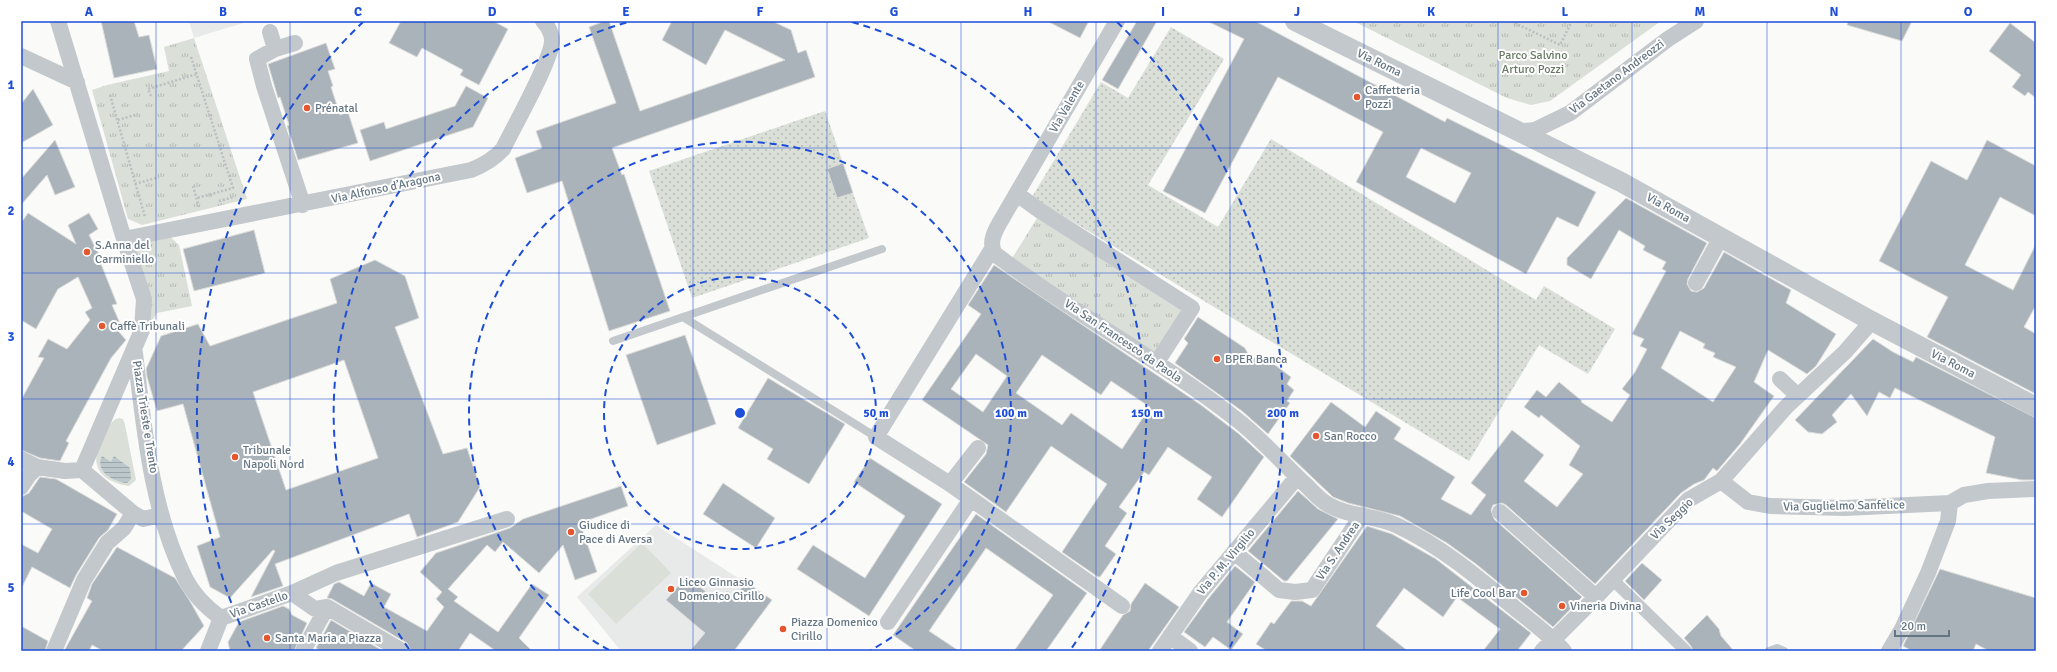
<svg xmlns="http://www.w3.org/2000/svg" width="2057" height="672" font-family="Signika,sans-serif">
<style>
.built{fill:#e8e9e9}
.grass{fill:url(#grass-dots)}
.park{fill:url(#park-tufts)}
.garden{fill:#dadfd7}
.water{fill:url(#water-rules)}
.building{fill:#aab3b9;stroke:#dcdcda;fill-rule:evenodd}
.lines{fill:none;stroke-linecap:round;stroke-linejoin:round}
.path{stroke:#bbbfc2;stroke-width:2.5;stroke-dasharray:2 2;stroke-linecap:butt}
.service{stroke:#c3c8cc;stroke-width:8}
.pedestrian{stroke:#c3c8cc;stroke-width:12}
.minor{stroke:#c3c8cc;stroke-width:16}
.tertiary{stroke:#c3c8cc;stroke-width:20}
.grid{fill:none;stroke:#1d4ed8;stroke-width:1;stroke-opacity:0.55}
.ring{fill:none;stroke:#1d4ed8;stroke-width:2;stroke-dasharray:7 5}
.poi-dot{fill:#e4572e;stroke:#fff;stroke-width:1.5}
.labels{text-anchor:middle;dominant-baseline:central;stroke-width:4;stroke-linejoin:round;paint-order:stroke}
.park-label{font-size:12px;fill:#687a64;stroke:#fff}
.street-label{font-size:12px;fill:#657683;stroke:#fff}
.poi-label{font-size:12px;fill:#657683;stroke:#fff;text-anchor:start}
.centre{fill:#1d4ed8;stroke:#fff;stroke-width:2}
.ring-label{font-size:12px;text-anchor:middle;font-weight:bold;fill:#1d4ed8;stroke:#fff;stroke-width:4;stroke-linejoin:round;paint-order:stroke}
.neatline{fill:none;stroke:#1d4ed8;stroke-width:1.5}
.grid-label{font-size:13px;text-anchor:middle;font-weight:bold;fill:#1d4ed8}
</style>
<defs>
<pattern id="grass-dots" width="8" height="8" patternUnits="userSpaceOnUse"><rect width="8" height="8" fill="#dadfd7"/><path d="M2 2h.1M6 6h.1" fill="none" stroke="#b4b9b4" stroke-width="1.8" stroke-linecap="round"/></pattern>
<pattern id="park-tufts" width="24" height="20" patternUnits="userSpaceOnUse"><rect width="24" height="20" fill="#dadfd7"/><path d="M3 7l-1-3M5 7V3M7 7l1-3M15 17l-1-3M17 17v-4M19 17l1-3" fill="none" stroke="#b4b9b4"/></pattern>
<pattern id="water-rules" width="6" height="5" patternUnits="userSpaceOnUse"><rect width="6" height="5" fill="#bbc7cb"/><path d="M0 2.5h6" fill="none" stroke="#9ca6aa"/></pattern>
</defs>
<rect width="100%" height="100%" fill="#fafaf8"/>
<path class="built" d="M189,21H250L194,38Z
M656,525L772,600L734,651H621L577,597Z"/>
<path class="grass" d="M1171,27L1224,59L1148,185L1218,227L1271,139L1536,300L1544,286L1615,329L1588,374L1539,345L1469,461L1032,197L1101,82L1128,98Z
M825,111L843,163L827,169L837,198L853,193L869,238L692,298L649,171Z"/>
<path class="park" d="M1353,21H1661L1550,101L1531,105L1507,98Z
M194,38L247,199L142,225L128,219L92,90L107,85L169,71L164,47Z
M1037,218L1182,311L1155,353L1011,260Z
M166,233L179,245L192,306L157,313L149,325L131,239Z"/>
<path class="garden" d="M119,418L123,419L125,425L136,480L129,486C112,484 92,474 97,453C99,448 102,442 105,436C108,429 110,420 119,418Z
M642,543L671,573L616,624L588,594Z"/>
<path class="water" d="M102,456L111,462L114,456L130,468L131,479L127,483C115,482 94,472 102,456Z"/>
<path class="building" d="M101,21H134L139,37L149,35L157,69L114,78Z
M401,21H493L508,29L479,85L460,75L463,70L422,48L417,57L389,43Z
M605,21H609L640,111L785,60L725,30L706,65L662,40L672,21H772L791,30L798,53L806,50L815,77L612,148L622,175L624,174L670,311L609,331L562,181L527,193L515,158L542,148L536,131L616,103L589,27Z
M1047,21H1089L1080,38Z
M1137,21H1157L1118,89L1102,80Z
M1207,21H1255L1445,122L1447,118L1596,192L1578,227L1557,217L1526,274L1356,182L1383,132L1278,77L1205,213L1163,191L1244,39ZM1421,148L1471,173L1455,203L1406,177Z
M1848,21H1912L1902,41L1847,25Z
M2010,23L2036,43V98L2028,92L2025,96L2012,87L2021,75L1989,51Z
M326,43L335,69L328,71L333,86L331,87L340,115L348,112L358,143L298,160L287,126L289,125L280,97L278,98L268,64Z
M466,86L488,98L473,127L370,161L360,130L384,122L386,129L455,106Z
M33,89L53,125L21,143V104Z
M55,140L75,187L55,195L47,175L21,205V179Z
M1987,140L2036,166V216L2000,197L1965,265L2013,290L2036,244V305L2024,327L2036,334V394L1927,337L1948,297L1879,261L1931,161L1967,180Z
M843,163L853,193L837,198L827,169Z
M1626,198L1707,243L1688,279L1687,284L1691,291L1697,292L1704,288L1724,252L1791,290L1786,303L1836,334L1816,366L1807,374L1768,350L1754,382L1774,396L1740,444L1717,471L1713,468L1704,480L1694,484L1681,493L1595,584L1506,505L1502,503L1493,505L1491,510L1494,519L1582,597L1553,627L1476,564L1447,543L1400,516L1348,503L1333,497L1290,456L1331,402L1365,427L1376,411L1401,428L1394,439L1455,477L1441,499L1471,515L1486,495L1471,483L1512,430L1544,455L1524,481L1557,507L1583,474L1569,465L1580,446L1541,415L1539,418L1524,407L1537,390L1546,397L1559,382L1582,401L1581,402L1612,422L1630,395L1622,389L1635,372L1647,349L1640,346L1644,339L1632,334L1666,271L1662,269L1666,262L1643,250L1645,246L1619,230L1591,279L1567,265V258ZM1680,331L1705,344L1703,348L1715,353L1713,357L1736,367L1713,402L1661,368Z
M28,213L76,244L68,225L89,213L98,229L89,235L103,262L101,264L117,304L112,305L119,321V332L126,340L111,358L66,441L69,443L60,461L40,458L21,450V400L44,358L38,357L48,339L67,349L90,320L85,312L92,308L78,277L58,289L36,329L21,320V223Z
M254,230L265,273L194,291L183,249Z
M375,260L405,276L419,318L395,327L443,454L467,448L480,487L458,522L417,537L409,514L275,564L283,586L251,597L275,551L273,550L230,598L210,587L197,546L220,537L183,404L157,411L147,377L146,369L161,336L198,324L210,346L337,303L330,279ZM344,360L378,458L286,490L253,392Z
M994,265L1201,405L1239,434L1264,457L1222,517L1197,499L1212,477L1168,447L1149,475L1144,472L1119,507L1127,513L1105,546L1116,554L1100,577H1098L1062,552L1107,484L1051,446L1006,512L964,482L986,454L988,445L922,400L981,314L968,305ZM976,354L1007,376L983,412L951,389ZM1042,355L1101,395L1111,381L1150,407L1122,449L1071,413L1062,425L1016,393Z
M1198,317L1245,348L1249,356L1275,365L1291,377L1287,384L1294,390L1287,401L1290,403L1268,434L1242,411L1175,363L1188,343L1184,339Z
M685,335L716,424L657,445L626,355Z
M1873,339L1893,352L1913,362L1916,357L2036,418V480H2022L1986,473L1995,437L1895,388L1890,398L1879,392L1867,416L1851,394L1832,415L1837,422L1822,434L1808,432L1795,420Z
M768,378L845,424L809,484L767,459L773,449L738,428Z
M870,458L942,504L869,616L797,569L813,545L865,578L905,516L854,482Z
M40,477L56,479L117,514L108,530L99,538L76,575L70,588L32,567L21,589V544L38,553L52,529L21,511V497L29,493Z
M723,483L775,518L756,548L703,514Z
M621,486L628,506L580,523L597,572L575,580L563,545L539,573L503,542L495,552L487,545L448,589L458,597L454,601L498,632L532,584L549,595L519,638L532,651H496L470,633L458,651H411L407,643L332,599L327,598L334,584L339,582L364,596L371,583L391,594L384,607L427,631L444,607L436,599L442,592L420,572L436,553L510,528L523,519Z
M1298,491L1318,509L1338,519L1287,581H1284L1248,551Z
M976,514L1087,593L1046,651H1014L1053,595L986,548L929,631L959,651H916L893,635Z
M1367,526L1392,534L1436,559L1531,633L1517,651H1483L1500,629L1457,597L1443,617L1404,588L1376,626L1408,651H1267L1256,644L1271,622L1274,624L1291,601H1302L1311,606Z
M117,547L175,578L191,603L204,626L181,651H103L92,645L89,651H64L92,601L87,598L92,584Z
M1642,563L1662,580L1644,600L1625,581Z
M1235,566L1255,582L1227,622L1243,634L1231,650L1213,637L1205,647L1184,632L1208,599Z
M1940,569L2036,598V651H1989L1976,644L1973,651H1912L1903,646Z
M687,576L719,603L727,591L735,597L746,582L772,600L734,651H690L705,633L666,600Z
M1145,583L1179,607L1148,651H1099L1123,615L1130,611L1131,604Z
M283,606L289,609L292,615L307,623L294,651H230L228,642L239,622Z
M1707,615L1719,629L1721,636L1734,651H1693L1691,646L1684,638Z
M331,620L383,651H321L316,648Z
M21,626L48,641L45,651H21Z"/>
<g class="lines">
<path class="path" d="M1511,21L1560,45L1572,21
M191,57L233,188L197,198
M110,95L145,217
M151,96L148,89L197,74
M118,120L138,114
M135,184L159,177
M193,186L199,207
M219,201L234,197"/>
<path class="service" d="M683,317L882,249
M613,341L683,317L876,437
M1769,651L1777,648L1784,651"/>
<path class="pedestrian" d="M1612,579L1686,651"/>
<path class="minor" d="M58,21L124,239L144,299L142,330L82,470
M1117,21L1007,210C1000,223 986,240 995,254C1073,313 1159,359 1236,419C1262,439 1283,464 1308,487C1314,493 1321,501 1329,505C1349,517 1375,515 1396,525C1439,545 1475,575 1511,605C1529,620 1548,633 1564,651
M270,32L275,49
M295,43L275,49L257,59L264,86L303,205
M21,56L77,82
M1516,132L1535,130L1570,113L1668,39L1696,21
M1017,194L1039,210L1192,308L1157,362
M124,239L471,170C484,165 494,159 503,149C513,128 553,58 552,40C552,33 547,25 543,21
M1696,283L1721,237
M135,353C144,428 151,509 185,578C193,594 207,608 221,618
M1780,379L1797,395
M978,448L950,484L876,437L992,249
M21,459L37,467
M82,470L133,513L143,519L161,515
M1721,481L1748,502L1770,506L1845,508L1950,503L1948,521L1928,573L1902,629L1889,651
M950,484L1122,606
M21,487L29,475L37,467L65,471L82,470
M1950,503L1964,495L1988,491L2036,489
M1500,512L1596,597
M1234,552L1279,590L1295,592L1312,590L1362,515
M292,593L336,573L507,519
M221,618L292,593L315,609L327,607L402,651
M888,622L971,499
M1170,636L1190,651
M54,651L84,580L107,543L124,528L133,513
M208,651L221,618
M303,651L327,607
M1160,651L1200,593L1297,477
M1542,651L1596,597L1688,500L1721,481L1786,407L1845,352L1872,321"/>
<path class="tertiary" d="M1295,21L1621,182L1866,318L2036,407"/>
</g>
<path class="grid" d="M156,21V651M290,21V651M425,21V651M559,21V651M693,21V651M827,21V651M961,21V651M1096,21V651M1230,21V651M1364,21V651M1498,21V651M1632,21V651M1767,21V651M1901,21V651M21,148H2036M21,273H2036M21,399H2036M21,524H2036"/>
<g class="ring">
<circle cx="740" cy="413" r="136"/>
<path d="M609 650A271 271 0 1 1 871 650"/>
<path d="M409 649A407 407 0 0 1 628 22M852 22A407 407 0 0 1 1071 649"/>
<path d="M250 647A543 543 0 0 1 363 22M1117 22A543 543 0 0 1 1230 647"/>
</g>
<g class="poi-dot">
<circle cx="1357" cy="97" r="4"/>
<circle cx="307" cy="108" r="4"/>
<circle cx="87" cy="252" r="4"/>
<circle cx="102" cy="326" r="4"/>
<circle cx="1217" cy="359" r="4"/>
<circle cx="1316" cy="436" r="4"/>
<circle cx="235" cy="457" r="4"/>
<circle cx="571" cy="532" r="4"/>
<circle cx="671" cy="589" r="4"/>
<circle cx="1524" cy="593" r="4"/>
<circle cx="1562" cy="606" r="4"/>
<circle cx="783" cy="629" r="4"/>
<circle cx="267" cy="638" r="4"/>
</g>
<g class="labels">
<g class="park-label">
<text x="1533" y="55">Parco Salvino<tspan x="1533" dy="14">Arturo Pozzi</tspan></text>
</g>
<g class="street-label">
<text transform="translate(1379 63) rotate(26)">Via Roma</text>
<text transform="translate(1617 77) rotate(-37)">Via Gaetano Andreozzi</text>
<text transform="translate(1067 107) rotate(-60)">Via Valente</text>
<text transform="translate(386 188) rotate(-12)">Via Alfonso d’Aragona</text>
<text transform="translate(1668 208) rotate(29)">Via Roma</text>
<text transform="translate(1123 341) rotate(34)">Via San Francesco da Paola</text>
<text transform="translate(1953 364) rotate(27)">Via Roma</text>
<text transform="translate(145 417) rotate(81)">Piazza Trieste e Trento</text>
<text transform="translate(1844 506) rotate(-1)">Via Guglielmo Sanfelice</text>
<text transform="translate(1672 519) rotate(-44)">Via Seggio</text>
<text transform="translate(1338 551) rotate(-56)">Via S. Andrea</text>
<text transform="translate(1226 562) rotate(-50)">Via P. M. Virgilio</text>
<text transform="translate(259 605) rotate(-19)">Via Castello</text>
</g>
<g class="poi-label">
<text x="1365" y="90">Caffetteria<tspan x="1365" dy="14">Pozzi</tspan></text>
<text x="315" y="108">Prénatal</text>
<text x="95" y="245">S.Anna del<tspan x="95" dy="14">Carminiello</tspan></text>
<text x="110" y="326">Caffè Tribunali</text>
<text x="1225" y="359">BPER Banca</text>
<text x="1324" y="436">San Rocco</text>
<text x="243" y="450">Tribunale<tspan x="243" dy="14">Napoli Nord</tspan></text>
<text x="579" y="525">Giudice di<tspan x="579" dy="14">Pace di Aversa</tspan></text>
<text x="679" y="582">Liceo Ginnasio<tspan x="679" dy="14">Domenico Cirillo</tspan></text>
<text x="1516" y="593" text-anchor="end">Life Cool Bar</text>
<text x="1570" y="606">Vineria Divina</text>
<text x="791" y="622">Piazza Domenico<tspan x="791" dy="14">Cirillo</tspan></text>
<text x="275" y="638">Santa Maria a Piazza</text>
</g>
</g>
<circle cx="740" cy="413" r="6" class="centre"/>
<g class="ring-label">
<text x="876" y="417">50 m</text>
<text x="1011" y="417">100 m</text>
<text x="1147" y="417">150 m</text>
<text x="1283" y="417">200 m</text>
</g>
<rect width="2057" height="672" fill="none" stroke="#ffffff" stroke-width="44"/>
<path d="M1895 630v6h54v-6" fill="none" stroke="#657683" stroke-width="2"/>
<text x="1901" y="630" font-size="12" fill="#657683" stroke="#ffffff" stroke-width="3" paint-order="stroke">20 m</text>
<rect x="22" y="22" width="2013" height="628" class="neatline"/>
<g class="grid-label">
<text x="89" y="16">A</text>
<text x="223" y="16">B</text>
<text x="358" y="16">C</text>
<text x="492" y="16">D</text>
<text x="626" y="16">E</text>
<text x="760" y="16">F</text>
<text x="894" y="16">G</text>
<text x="1028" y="16">H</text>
<text x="1163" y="16">I</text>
<text x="1297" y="16">J</text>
<text x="1431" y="16">K</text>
<text x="1565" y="16">L</text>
<text x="1700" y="16">M</text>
<text x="1834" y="16">N</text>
<text x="1968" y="16">O</text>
<text x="11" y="89">1</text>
<text x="11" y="215">2</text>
<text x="11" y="341">3</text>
<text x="11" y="466">4</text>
<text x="11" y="592">5</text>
</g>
</svg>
